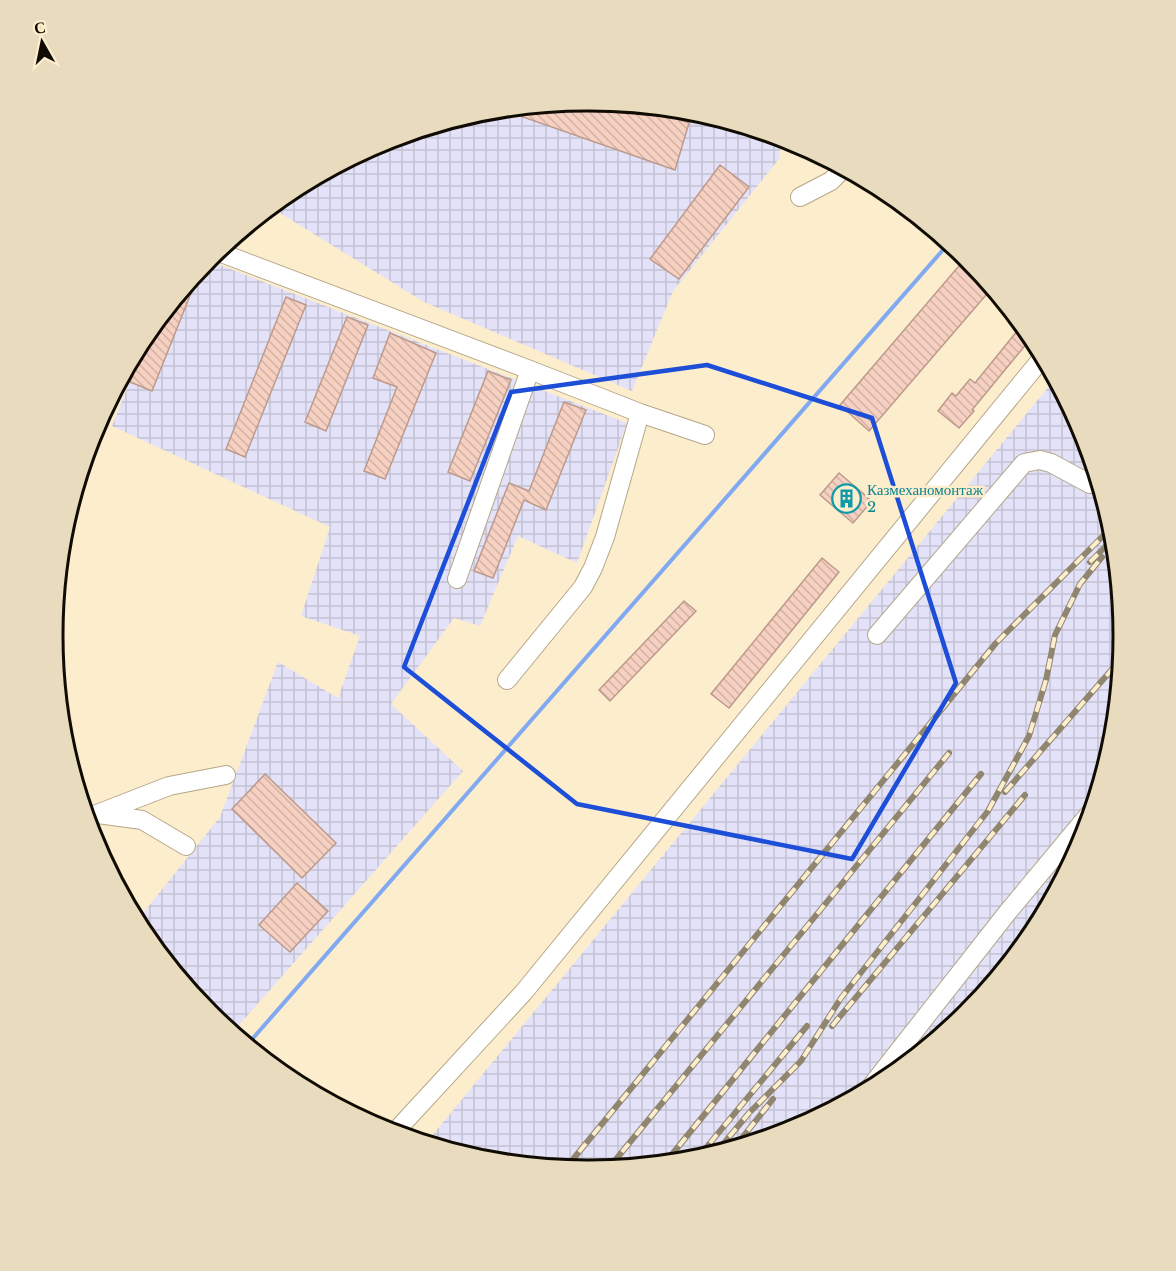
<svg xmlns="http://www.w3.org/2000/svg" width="1176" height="1271" font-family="'Libre Baskerville',serif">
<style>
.industrial{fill:url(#industrial-grid)}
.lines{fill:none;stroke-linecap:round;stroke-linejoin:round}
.stream{stroke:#81a9f2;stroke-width:4}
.building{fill:url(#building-back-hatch);stroke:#bc9a8c;stroke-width:1.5}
.minor-casing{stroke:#b5a788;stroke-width:20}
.minor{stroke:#fff;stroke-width:18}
.rail-casing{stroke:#908670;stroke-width:6}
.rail{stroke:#fcedcd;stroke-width:4;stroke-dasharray:11;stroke-linecap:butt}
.marked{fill:none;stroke:#1d4ed8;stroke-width:4.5;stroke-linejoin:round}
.labels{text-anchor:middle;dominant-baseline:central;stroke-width:5;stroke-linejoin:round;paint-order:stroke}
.culture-label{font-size:15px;fill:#0d838f;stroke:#fcedcd;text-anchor:start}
.rim{fill:none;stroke:#110c03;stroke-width:3}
</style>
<defs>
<pattern id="industrial-grid" width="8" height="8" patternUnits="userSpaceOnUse" patternTransform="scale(1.5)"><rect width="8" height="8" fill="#e4e2f8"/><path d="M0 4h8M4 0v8" fill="none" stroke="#c3c1d3"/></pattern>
<pattern id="building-back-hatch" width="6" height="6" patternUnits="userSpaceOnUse" patternTransform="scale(1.5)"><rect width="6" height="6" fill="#f6d1c2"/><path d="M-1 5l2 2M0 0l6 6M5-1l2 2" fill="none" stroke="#d2b2a5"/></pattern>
</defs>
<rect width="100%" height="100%" fill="#fcedcd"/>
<path class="industrial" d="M588,100L693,110L782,137L779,159L673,291L632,391L424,302L280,213L287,193L291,190L383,141L484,110Z
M207,260L627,423L577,563L518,536L480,626L454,618L391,704L463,771L232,1033L209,1014L143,933L138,924L144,912L220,817L278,662L338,698L360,636L301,616L330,527L112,426L151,328Z
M1055,379L1083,431L1113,531L1123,636L1113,740L1083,841L1033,933L966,1014L885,1081L793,1130L692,1161L588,1171L483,1161L426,1143Z"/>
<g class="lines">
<path class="stream" d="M247,1045L949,243"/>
</g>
<path class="building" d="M588,100L637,105L689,123L675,170L500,109Z
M720,165L749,187L679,279L650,259Z
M964,260L992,288L869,431L840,405Z
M197,272L199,273L152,391L130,382L152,327Z
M286,297L306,305L245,457L226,449Z
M347,317L368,325L326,431L305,422Z
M1022,325L1032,337L972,410L974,411L959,428L938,411L952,393L956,396L970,379L975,383Z
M390,333L436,353L385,479L364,471L397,387L373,378Z
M488,371L511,380L470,481L448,472Z
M564,402L586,410L546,510L524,500L493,578L474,571L509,483L529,491Z
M839,473L872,501L853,523L820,495Z
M822,558L839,572L729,708L711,694Z
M684,601L696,611L610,701L599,690Z
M265,774L336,843L302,878L232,809Z
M297,883L328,911L290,952L259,925Z"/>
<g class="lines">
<defs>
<path id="minor" d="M800,197L831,181L844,168
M216,251L530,370L640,413L705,435
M457,579L530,370
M877,635L1024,463L1040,460L1051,463L1090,484L1098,480
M507,680L583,587L593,568L605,537L640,413
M97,814L169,786L226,775
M98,814L142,820L186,846
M869,1089L1007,913L1091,812
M394,1133L523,993L1043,357"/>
</defs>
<use href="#minor" class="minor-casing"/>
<use href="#minor" class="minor"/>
<defs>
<path id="rail" d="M1090,562L1114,538
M1005,792L1121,659
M832,1026L1025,795
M734,1148L773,1099
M715,1154L749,1113L801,1061L841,998L988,811L1029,736L1046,680L1055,635L1080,584L1102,557
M696,1160L807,1026
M665,1163L981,774
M565,1169L996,643L1112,527
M608,1169L949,753"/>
</defs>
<use href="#rail" class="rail-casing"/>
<use href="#rail" class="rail"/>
</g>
<path class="marked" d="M707,365L872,418L956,683L852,859L577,804L404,667L511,392Z"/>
<defs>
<symbol id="building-ring" viewBox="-11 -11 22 22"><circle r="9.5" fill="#fcedcd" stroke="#0f9aa8" stroke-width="1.5"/><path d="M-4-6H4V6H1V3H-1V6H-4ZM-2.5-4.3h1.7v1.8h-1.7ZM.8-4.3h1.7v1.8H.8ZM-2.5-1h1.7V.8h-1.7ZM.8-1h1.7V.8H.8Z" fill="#0f9aa8"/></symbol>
</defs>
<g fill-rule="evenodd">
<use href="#building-ring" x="830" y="482" width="33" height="33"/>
</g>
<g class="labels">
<g class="culture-label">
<text x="867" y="489">Казмеханомонтаж<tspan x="867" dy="17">2</tspan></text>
</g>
</g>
<path d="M0 0H1176V1271H0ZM587 111H589A524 524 0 0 1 1113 635V636A524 524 0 0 1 589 1160H587A524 524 0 0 1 63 636V635A524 524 0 0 1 587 111Z" fill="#e9dbbd" fill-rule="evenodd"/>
<path class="rim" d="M587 111H589A524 524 0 0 1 1113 635V636A524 524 0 0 1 589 1160H587A524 524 0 0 1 63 636V635A524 524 0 0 1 587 111Z"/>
<g transform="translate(42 42) rotate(351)" stroke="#fcedcd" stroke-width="4.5" paint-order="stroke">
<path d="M0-4.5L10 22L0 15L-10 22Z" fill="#110c03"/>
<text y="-9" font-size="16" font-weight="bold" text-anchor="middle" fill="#110c03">С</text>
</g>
</svg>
